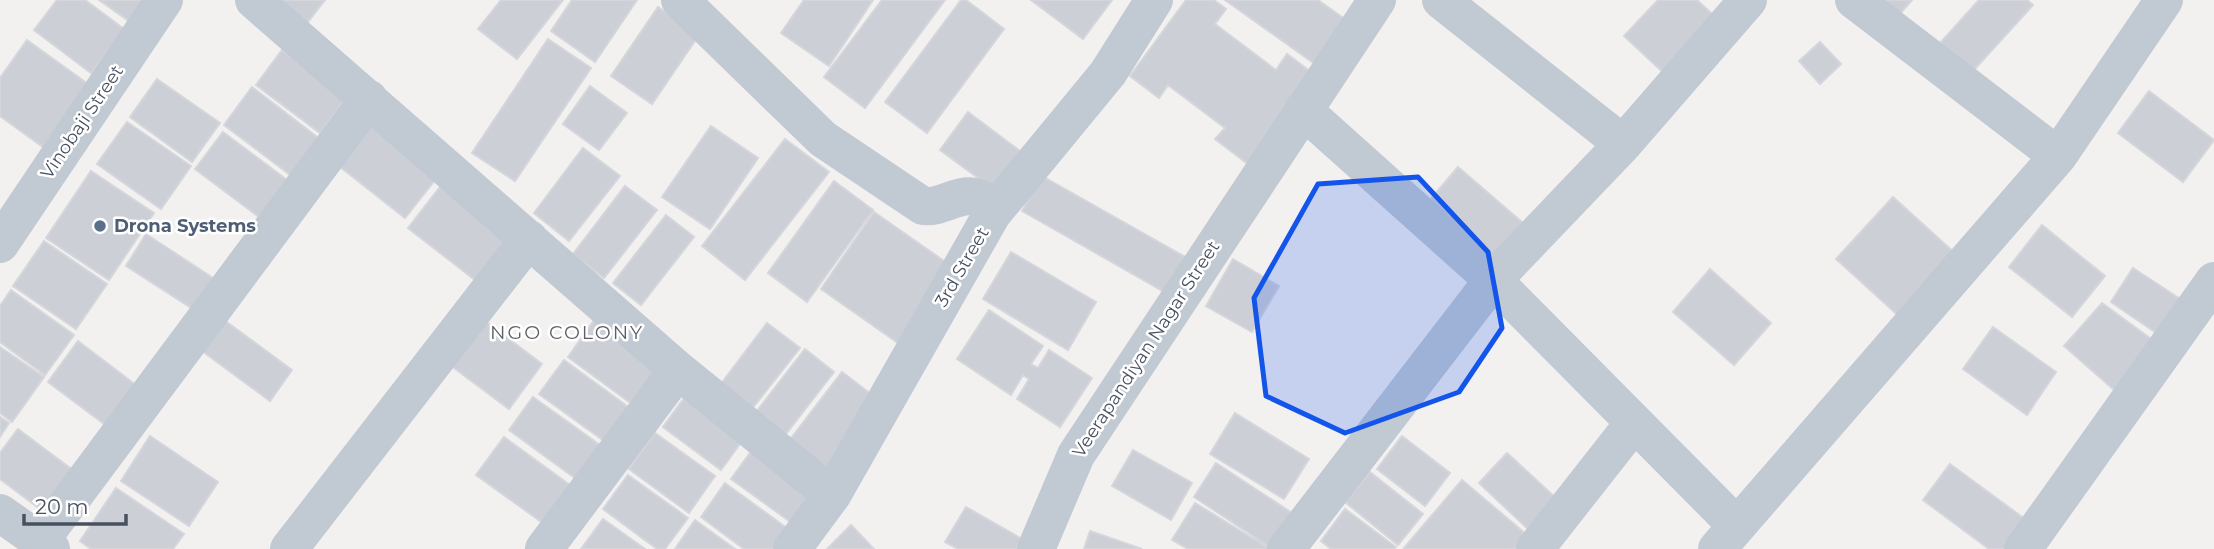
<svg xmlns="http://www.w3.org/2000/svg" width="2214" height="549" font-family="Montserrat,sans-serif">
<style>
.building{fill:#cccfd6;stroke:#d4d6dc;stroke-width:2}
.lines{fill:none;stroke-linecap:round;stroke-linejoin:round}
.minor{stroke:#c1c9d3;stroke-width:38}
.marked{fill:#1354ea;fill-opacity:0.2;stroke:#1354ea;stroke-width:5;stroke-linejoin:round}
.service-dot{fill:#5c6f8a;stroke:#fff;stroke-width:2.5}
.labels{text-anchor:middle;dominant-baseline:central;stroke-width:5;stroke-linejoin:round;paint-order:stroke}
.street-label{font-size:18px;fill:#48515f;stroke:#fff}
.service-label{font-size:18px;font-weight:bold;fill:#4e5e75;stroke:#fff;text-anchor:start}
.neighbourhood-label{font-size:19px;letter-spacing:2px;fill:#5d6066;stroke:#fff}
</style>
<rect width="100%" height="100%" fill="#f3f1f0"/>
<path class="building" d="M57,0H85L124,29L91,73L34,30Z
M99,0H144L129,21Z
M270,0H325L304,27Z
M501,0H563L517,59L478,29Z
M572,0H637L595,62L551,31Z
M804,0H873L829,66L781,33Z
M882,0H945L865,108L824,77Z
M961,0H966L1004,29L927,133L885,102Z
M1031,0H1112L1083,39Z
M1186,0H1214L1226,9L1215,24L1276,70L1287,54L1315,75L1248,164L1215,139L1225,128L1168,85L1159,98L1130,76Z
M1225,0H1318L1346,20L1315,64Z
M1658,0H1697L1719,20L1667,76L1624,36Z
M1867,0H1912L1893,22Z
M1979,0H2027L2033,5L1972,72L1940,43Z
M658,7L699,35L652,104L611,76Z
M548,39L591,68L515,181L472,153Z
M27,40L88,84L43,147L0,116V78Z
M1820,42L1841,64L1820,84L1799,61Z
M282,50L346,98L320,133L256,85Z
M157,79L220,123L192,162L130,117Z
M590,86L627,113L599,150L563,124Z
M252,87L321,140L293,177L224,125Z
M2149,91L2214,140L2183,182L2118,133Z
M968,112L1028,157L1000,194L940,150Z
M127,122L191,166L161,209L97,164Z
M373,123L439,175L405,218L339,166Z
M711,126L758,158L710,229L662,197Z
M223,132L287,180L259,217L195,169Z
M785,139L829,172L745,280L702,246Z
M583,148L620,176L569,241L534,213Z
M1458,167L1530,229L1501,263L1429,201Z
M91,171L154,213L109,280L46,238Z
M1042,176L1187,258L1168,294L1022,211Z
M834,181L873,210L807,302L768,273Z
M625,186L657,210L604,278L573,254Z
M440,187L507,239L475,280L408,228Z
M1893,197L1957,255L1901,318L1836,259Z
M874,212L954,268L908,350L821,289Z
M666,215L694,237L641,305L613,283Z
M2042,225L2105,276L2072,317L2009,267Z
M146,234L213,278L193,309L126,266Z
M44,241L107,284L76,329L13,286Z
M1011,252L1096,302L1068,350L983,299Z
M1233,259L1279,286L1252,332L1206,306Z
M2133,268L2191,306L2168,341L2111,302Z
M1710,269L1771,323L1734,365L1673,312Z
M11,290L74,335L45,375L0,342V306Z
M2102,303L2158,344L2121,396L2064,346Z
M989,310L1043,346L1031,364L1038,368L1049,350L1092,378L1060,427L1017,399L1029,379L1023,375L1011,395L957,359Z
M220,317L292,370L270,401L198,348Z
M595,319L664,369L636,407L568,357Z
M484,320L542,364L509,409L450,365Z
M767,323L800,348L751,410L720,385Z
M1993,327L2056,372L2027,415L1963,369Z
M78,341L145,392L115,432L48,382Z
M0,347L44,377L12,422L0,413Z
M805,349L834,372L782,439L753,416Z
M564,360L631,409L607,443L539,394Z
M842,372L880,401L823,475L785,446Z
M687,394L745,437L721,470L663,427Z
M533,397L604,448L579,481L509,430Z
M1235,413L1309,459L1284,499L1210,454Z
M0,417L9,423L0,437Z
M18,429L74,471L44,512L0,479V453Z
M655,433L715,476L689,513L629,469Z
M150,436L218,482L189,526L121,481Z
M1402,436L1450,473L1425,506L1377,469Z
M504,437L574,488L547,526L476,475Z
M755,446L815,490L792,523L731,479Z
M1133,450L1192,483L1171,520L1112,486Z
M1507,453L1557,499L1529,530L1479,483Z
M1216,463L1292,513L1270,547L1194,497Z
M1950,464L2033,525L2015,549H1989L1923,500Z
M1370,472L1423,514L1398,545L1345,502Z
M628,475L688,518L665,549H657L603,509Z
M1462,480L1527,535L1515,549H1406L1404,548Z
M725,483L788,529L772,549H744L701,517Z
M116,488L184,534L173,549H91L80,541Z
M1195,503L1267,547L1266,549H1188L1172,540Z
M966,507L1022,539L1016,549H958L945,542Z
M1345,509L1396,547L1394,549H1331L1321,541Z
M603,519L645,549H581Z
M695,520L735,549H675Z
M851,525L874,549H827Z
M1090,531L1142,549H1084Z"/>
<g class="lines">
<path class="minor" d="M254,0L678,370L832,495
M680,0L823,139L923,206C944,209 962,188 983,200L992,214
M1441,0L1623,144
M1854,0L2058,156
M1303,110L1493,280L1737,526
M0,244L164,0
M0,513L51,549
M40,541L369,99
M289,549L529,239
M544,549L678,370
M792,549L832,495L992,214L1108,73L1154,0
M1036,549L1076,455L1377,0
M1286,549L1493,280L1623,144L1748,0
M1535,549L1634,423
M1717,549L2058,156L2164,0
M2023,549L2214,281"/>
</g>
<path class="marked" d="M1418,177L1488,252L1502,328L1459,392L1345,433L1266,396L1254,298L1318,184Z"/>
<circle class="service-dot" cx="100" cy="226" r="7"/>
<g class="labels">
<g class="street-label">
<text transform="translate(82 122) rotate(-56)">Vinobaji Street</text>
<text transform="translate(962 267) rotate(-60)">3rd Street</text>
<text transform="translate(1146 349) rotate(-57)">Veerapandiyan Nagar Street</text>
</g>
<g class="service-label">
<text x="114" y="226">Drona Systems</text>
</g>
<g class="neighbourhood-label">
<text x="567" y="332">NGO COLONY</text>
</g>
</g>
<path d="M24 514v10h102v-10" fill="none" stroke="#48515f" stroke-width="3.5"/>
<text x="35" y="514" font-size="21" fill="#48515f" stroke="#ffffff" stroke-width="5" paint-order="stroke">20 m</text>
</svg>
